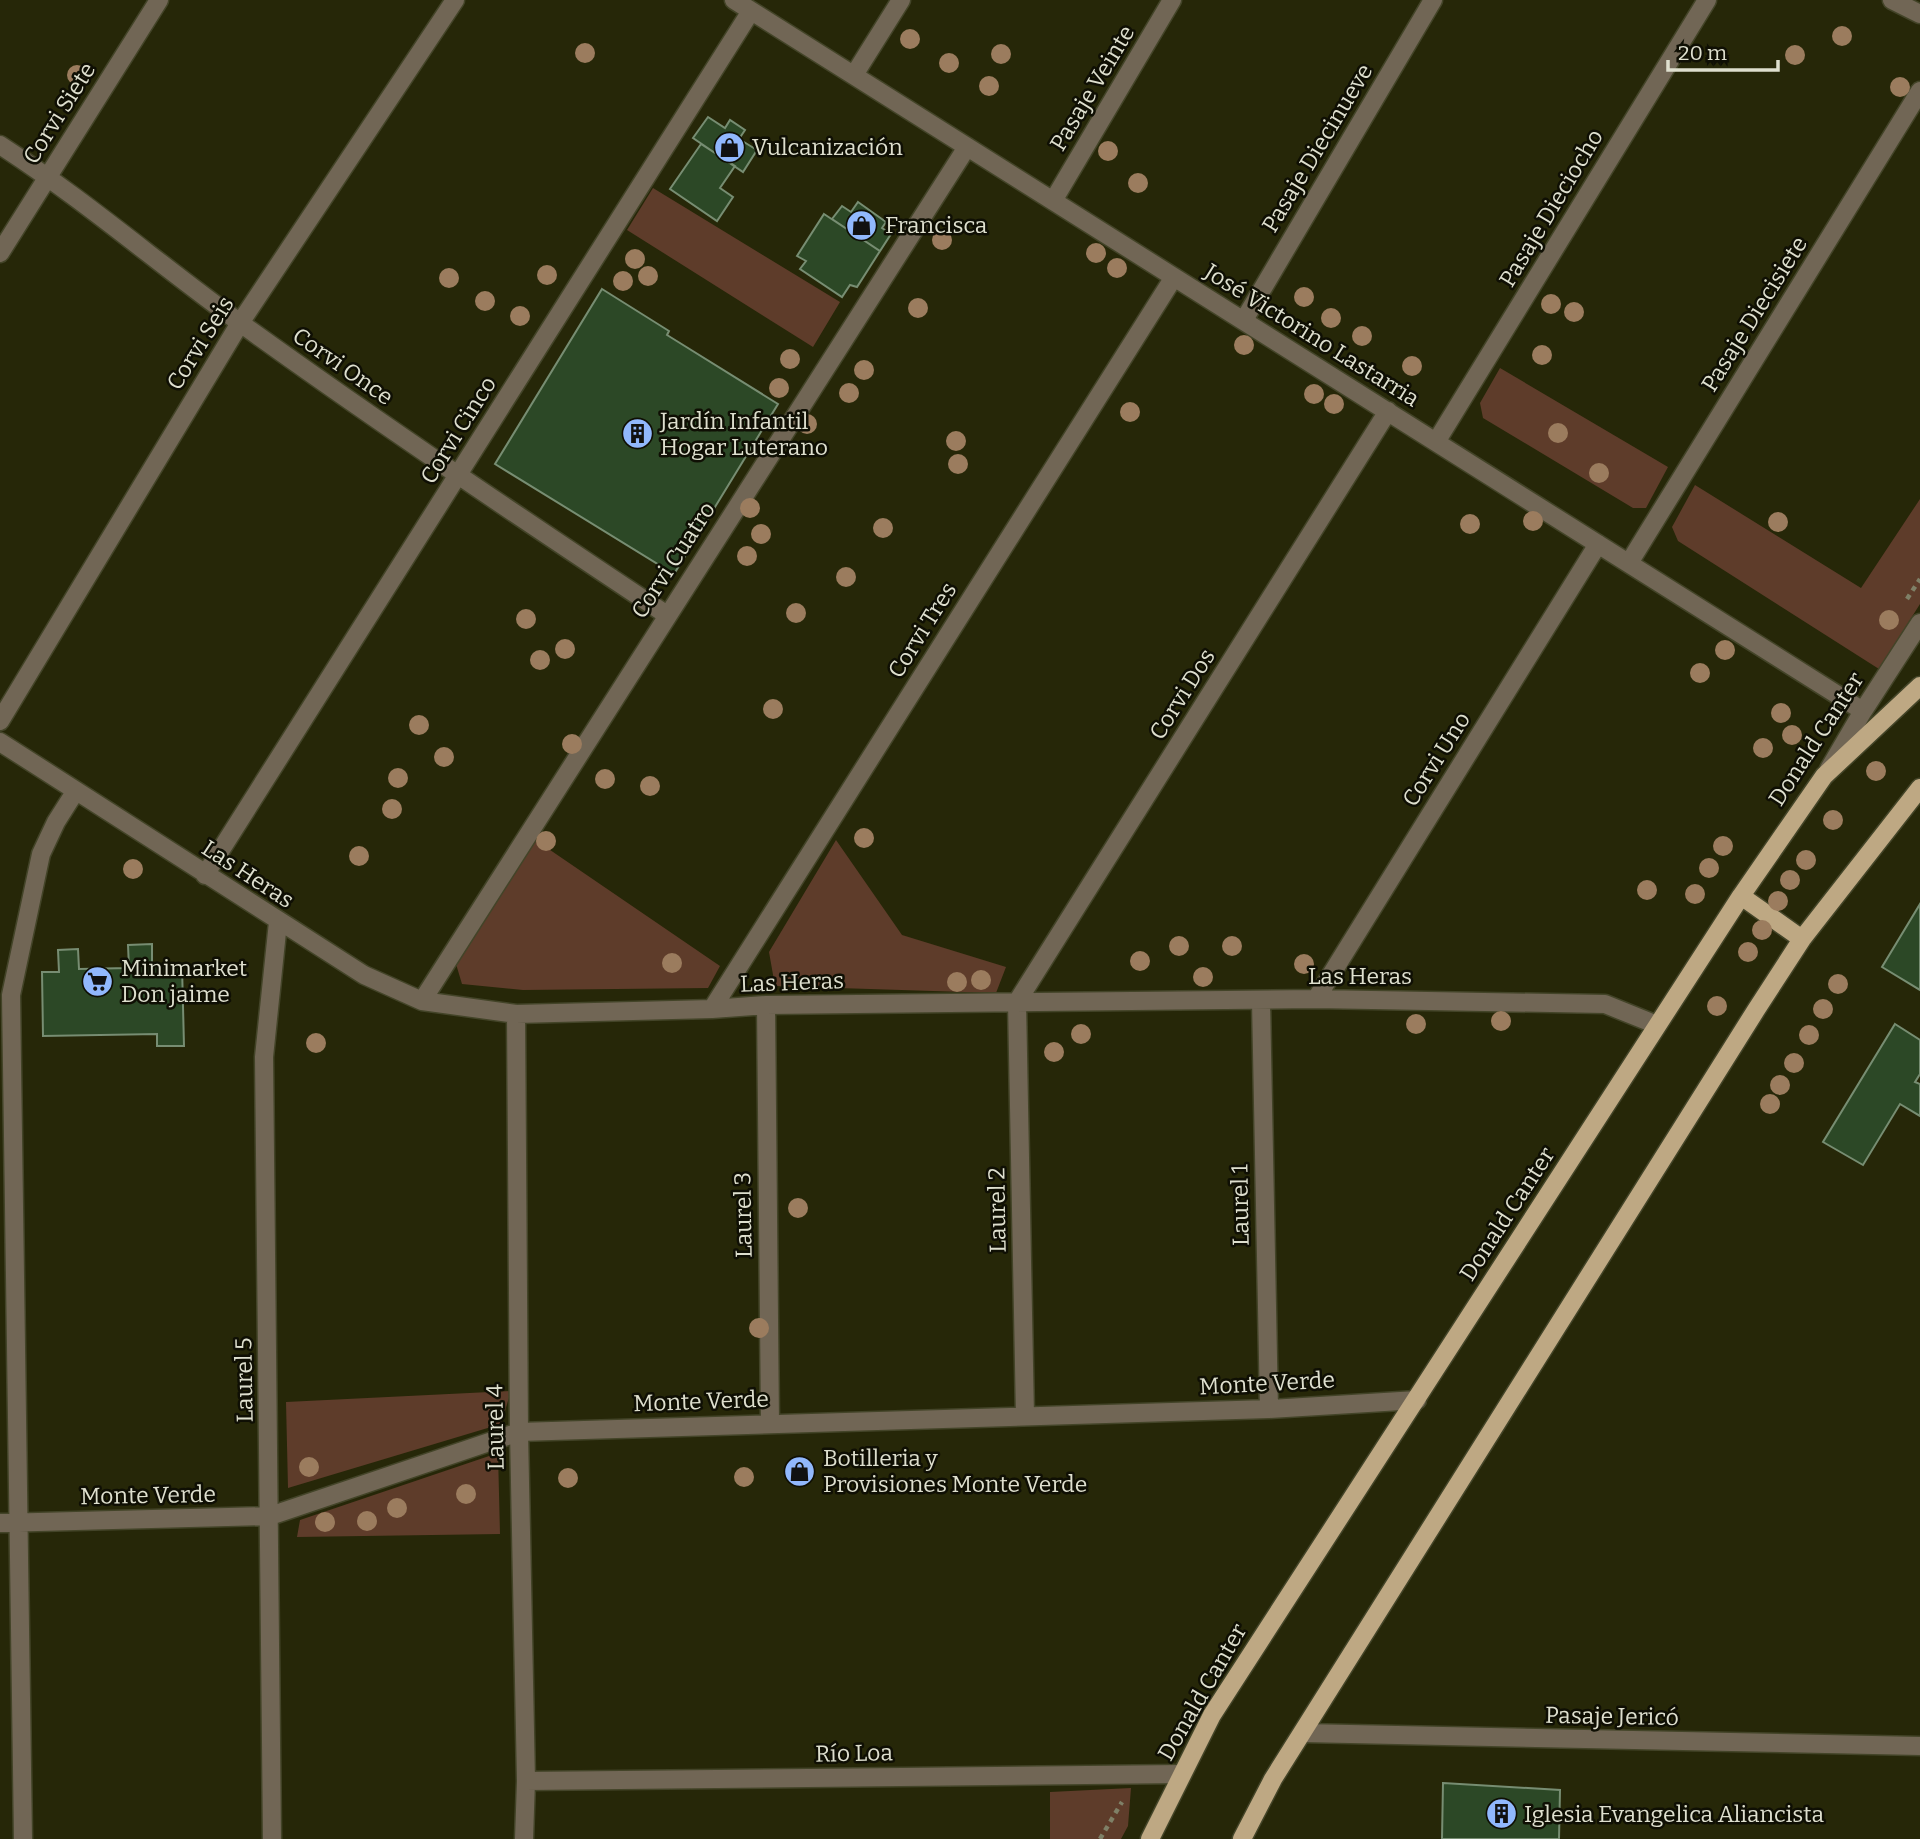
<svg xmlns="http://www.w3.org/2000/svg" width="1920" height="1839" font-family="Bitter,serif">
<style>
.green{fill:#5e3c2a}
.building{fill:#2c4826;stroke:#778d72;stroke-width:2}
.lines{fill:none;stroke-linecap:round;stroke-linejoin:round}
.minor-casing{stroke:#434428;stroke-width:21}
.major-casing{stroke:#434428;stroke-width:21}
.path{stroke:#7f8067;stroke-width:4.5;stroke-dasharray:5 5;stroke-linecap:butt}
.minor{stroke:#716655;stroke-width:18}
.major{stroke:#bea883;stroke-width:18}
.tree{fill:#9b7c5e}
.labels{text-anchor:middle;dominant-baseline:central;stroke-width:5;stroke-linejoin:round;paint-order:stroke}
.street-label{font-size:23px;fill:#dedfce;stroke:#0f0f04}
.poi-label{font-size:23px;fill:#dedfce;stroke:#0f0f04;text-anchor:start}
</style>
<rect width="100%" height="100%" fill="#262708"/>
<path class="green" d="M653,188L840,302L813,347L627,230Z
M1500,368L1668,467L1646,508H1633L1483,418L1480,403Z
M1695,485L1861,588L1920,499V604L1879,669L1678,541L1672,527Z
M534,839L720,966L708,988L523,990L462,984L456,964Z
M836,840L902,935L1006,967L996,993L775,986L769,952Z
M511,1391L501,1424L288,1488L286,1402Z
M498,1453L500,1534L297,1537L300,1520Z
M1131,1788L1128,1826L1121,1839H1050V1792Z"/>
<path class="building" d="M708,117L725,128L730,120L745,130L739,139L757,150L743,172L693,138Z
M701,144L735,166L720,188L733,197L717,221L670,189Z
M858,202L886,222L882,228L891,234L880,251L832,219L842,206L851,212Z
M824,214L880,251L857,287L850,285L842,297L800,269L806,261L797,256Z
M602,289L669,331L667,335L778,404L674,574L495,464Z
M1920,904V990L1882,967Z
M152,944V967L182,966L184,1046H157V1034L43,1036L42,972H59L58,950L78,949L79,969L129,968L128,945Z
M1895,1024L1920,1040V1074L1915,1082L1920,1084V1116L1900,1104L1863,1165L1823,1142Z
M1443,1783L1560,1790L1559,1839H1442Z"/>
<g class="lines">
<defs>
<path id="minor" d="M734,0L1863,711
M1892,0L1920,14
M854,75L901,0
M0,145C85,200 161,266 243,325C382,425 524,520 667,615
M1053,201L1172,0
M0,253L159,0
M1244,320L1433,0
M1436,442L1707,0
M1629,563L1920,91
M0,721L240,323L455,0
M0,742L364,975L422,1001L516,1014L712,1009L766,1005L1316,999L1605,1004L1657,1025
M1829,769L1863,711L1920,623
M205,875L751,11
M1316,999L1598,544
M422,1001L967,147
M1261,1001L1269,1409
M766,1005L770,1424
M712,1009L1174,277
M516,1014L519,1432L526,1781L524,1839
M1025,1416L1017,1002L1388,411
M0,1523L270,1516L519,1432L1269,1409L1417,1400
M1303,1733L1920,1746
M526,1781L1182,1774
M23,1839L11,995L41,854L56,822L75,792
M272,1839L264,1057L278,922"/>
<path id="major" d="M1741,896L1802,939
M1150,1839L1212,1715L1741,896L1824,776L1920,686
M1242,1839L1273,1779L1756,1010L1802,939L1920,788"/>
</defs>
<use href="#minor" class="minor-casing"/>
<use href="#major" class="major-casing"/>
<path class="path" d="M1907,599L1920,579
M1100,1839L1122,1802"/>
<use href="#minor" class="minor"/>
<use href="#major" class="major"/>
</g>
<g class="tree">
<circle cx="1842" cy="36" r="10"/>
<circle cx="910" cy="39" r="10"/>
<circle cx="585" cy="53" r="10"/>
<circle cx="1001" cy="54" r="10"/>
<circle cx="1795" cy="55" r="10"/>
<circle cx="949" cy="63" r="10"/>
<circle cx="77" cy="75" r="10"/>
<circle cx="989" cy="86" r="10"/>
<circle cx="1900" cy="87" r="10"/>
<circle cx="1108" cy="151" r="10"/>
<circle cx="1138" cy="183" r="10"/>
<circle cx="942" cy="240" r="10"/>
<circle cx="1096" cy="253" r="10"/>
<circle cx="635" cy="259" r="10"/>
<circle cx="1117" cy="268" r="10"/>
<circle cx="547" cy="275" r="10"/>
<circle cx="648" cy="276" r="10"/>
<circle cx="449" cy="278" r="10"/>
<circle cx="623" cy="281" r="10"/>
<circle cx="1304" cy="297" r="10"/>
<circle cx="485" cy="301" r="10"/>
<circle cx="1551" cy="304" r="10"/>
<circle cx="918" cy="308" r="10"/>
<circle cx="1574" cy="312" r="10"/>
<circle cx="520" cy="316" r="10"/>
<circle cx="1331" cy="318" r="10"/>
<circle cx="1362" cy="336" r="10"/>
<circle cx="1244" cy="345" r="10"/>
<circle cx="1542" cy="355" r="10"/>
<circle cx="790" cy="359" r="10"/>
<circle cx="1412" cy="366" r="10"/>
<circle cx="864" cy="370" r="10"/>
<circle cx="779" cy="388" r="10"/>
<circle cx="849" cy="393" r="10"/>
<circle cx="1314" cy="394" r="10"/>
<circle cx="1334" cy="404" r="10"/>
<circle cx="1130" cy="412" r="10"/>
<circle cx="807" cy="424" r="10"/>
<circle cx="1558" cy="433" r="10"/>
<circle cx="956" cy="441" r="10"/>
<circle cx="958" cy="464" r="10"/>
<circle cx="1599" cy="473" r="10"/>
<circle cx="750" cy="508" r="10"/>
<circle cx="1533" cy="521" r="10"/>
<circle cx="1778" cy="522" r="10"/>
<circle cx="1470" cy="524" r="10"/>
<circle cx="883" cy="528" r="10"/>
<circle cx="761" cy="534" r="10"/>
<circle cx="747" cy="556" r="10"/>
<circle cx="846" cy="577" r="10"/>
<circle cx="796" cy="613" r="10"/>
<circle cx="526" cy="619" r="10"/>
<circle cx="1889" cy="620" r="10"/>
<circle cx="565" cy="649" r="10"/>
<circle cx="1725" cy="650" r="10"/>
<circle cx="540" cy="660" r="10"/>
<circle cx="1700" cy="673" r="10"/>
<circle cx="773" cy="709" r="10"/>
<circle cx="1781" cy="713" r="10"/>
<circle cx="419" cy="725" r="10"/>
<circle cx="1792" cy="735" r="10"/>
<circle cx="572" cy="744" r="10"/>
<circle cx="1763" cy="748" r="10"/>
<circle cx="444" cy="757" r="10"/>
<circle cx="1876" cy="771" r="10"/>
<circle cx="398" cy="778" r="10"/>
<circle cx="605" cy="779" r="10"/>
<circle cx="650" cy="786" r="10"/>
<circle cx="392" cy="809" r="10"/>
<circle cx="1833" cy="820" r="10"/>
<circle cx="864" cy="838" r="10"/>
<circle cx="546" cy="841" r="10"/>
<circle cx="1723" cy="846" r="10"/>
<circle cx="359" cy="856" r="10"/>
<circle cx="1806" cy="860" r="10"/>
<circle cx="1709" cy="868" r="10"/>
<circle cx="133" cy="869" r="10"/>
<circle cx="1790" cy="880" r="10"/>
<circle cx="1647" cy="890" r="10"/>
<circle cx="1695" cy="894" r="10"/>
<circle cx="1778" cy="901" r="10"/>
<circle cx="1762" cy="930" r="10"/>
<circle cx="1179" cy="946" r="10"/>
<circle cx="1232" cy="946" r="10"/>
<circle cx="1748" cy="952" r="10"/>
<circle cx="1140" cy="961" r="10"/>
<circle cx="672" cy="963" r="10"/>
<circle cx="1304" cy="964" r="10"/>
<circle cx="1203" cy="977" r="10"/>
<circle cx="981" cy="980" r="10"/>
<circle cx="957" cy="982" r="10"/>
<circle cx="1838" cy="984" r="10"/>
<circle cx="1717" cy="1006" r="10"/>
<circle cx="1823" cy="1009" r="10"/>
<circle cx="1501" cy="1021" r="10"/>
<circle cx="1416" cy="1024" r="10"/>
<circle cx="1081" cy="1034" r="10"/>
<circle cx="1809" cy="1035" r="10"/>
<circle cx="316" cy="1043" r="10"/>
<circle cx="1054" cy="1052" r="10"/>
<circle cx="1794" cy="1063" r="10"/>
<circle cx="1780" cy="1085" r="10"/>
<circle cx="1770" cy="1104" r="10"/>
<circle cx="798" cy="1208" r="10"/>
<circle cx="759" cy="1328" r="10"/>
<circle cx="309" cy="1467" r="10"/>
<circle cx="744" cy="1477" r="10"/>
<circle cx="568" cy="1478" r="10"/>
<circle cx="466" cy="1494" r="10"/>
<circle cx="397" cy="1508" r="10"/>
<circle cx="367" cy="1521" r="10"/>
<circle cx="325" cy="1522" r="10"/>
</g>
<defs>
<symbol id="shop-disc" viewBox="-11 -11 22 22"><circle r="9.5" fill="#91b8fd" stroke="#0f0f04"/><path d="M-5-2.5h2.3a2.7 3.5 0 0 1 5.4 0H5L5.5 6h-11ZM-1.5-2.5h3a1.5 2.3 0 0 0-3 0Z" fill="#111"/></symbol>
<symbol id="building-disc" viewBox="-11 -11 22 22"><circle r="9.5" fill="#91b8fd" stroke="#0f0f04"/><path d="M-4-6H4V6H1V3H-1V6H-4ZM-2.5-4.3h1.7v1.8h-1.7ZM.8-4.3h1.7v1.8H.8ZM-2.5-1h1.7V.8h-1.7ZM.8-1h1.7V.8H.8Z" fill="#111"/></symbol>
<symbol id="supermarket-disc" viewBox="-11 -11 22 22"><circle r="9.5" fill="#91b8fd" stroke="#0f0f04"/><path d="M-6-5.5h2.5l.6 2H6L4.5 2H-2.5L-4.4-4H-6ZM-1.5 3.2a1.3 1.3 0 1 0 .1 0ZM3 3.2a1.3 1.3 0 1 0 .1 0Z" fill="#111"/></symbol>
</defs>
<g fill-rule="evenodd">
<use href="#shop-disc" x="712" y="130" width="35" height="35"/>
<use href="#shop-disc" x="844" y="208" width="35" height="35"/>
<use href="#building-disc" x="620" y="416" width="35" height="35"/>
<use href="#supermarket-disc" x="80" y="964" width="35" height="35"/>
<use href="#shop-disc" x="782" y="1454" width="35" height="35"/>
<use href="#building-disc" x="1484" y="1796" width="35" height="35"/>
</g>
<g class="labels">
<g class="street-label">
<text transform="translate(1092 88) rotate(-59)">Pasaje Veinte</text>
<text transform="translate(59 113) rotate(-58)">Corvi Siete</text>
<text transform="translate(1317 148) rotate(-59)">Pasaje Diecinueve</text>
<text transform="translate(1551 208) rotate(-59)">Pasaje Dieciocho</text>
<text transform="translate(1754 314) rotate(-58)">Pasaje Diecisiete</text>
<text transform="translate(1312 335) rotate(32)">José Victorino Lastarria</text>
<text transform="translate(200 343) rotate(-58)">Corvi Seis</text>
<text transform="translate(343 366) rotate(35)">Corvi Once</text>
<text transform="translate(458 430) rotate(-58)">Corvi Cinco</text>
<text transform="translate(673 560) rotate(-57)">Corvi Cuatro</text>
<text transform="translate(922 630) rotate(-58)">Corvi Tres</text>
<text transform="translate(1182 694) rotate(-58)">Corvi Dos</text>
<text transform="translate(1816 739) rotate(-57)">Donald Canter</text>
<text transform="translate(1436 759) rotate(-58)">Corvi Uno</text>
<text transform="translate(248 874) rotate(33)">Las Heras</text>
<text x="1360" y="976">Las Heras</text>
<text transform="translate(792 982) rotate(-2)">Las Heras</text>
<text transform="translate(1240 1205) rotate(-91)">Laurel 1</text>
<text transform="translate(997 1210) rotate(-91)">Laurel 2</text>
<text transform="translate(1507 1214) rotate(-57)">Donald Canter</text>
<text transform="translate(743 1215) rotate(-91)">Laurel 3</text>
<text transform="translate(244 1380) rotate(-91)">Laurel 5</text>
<text transform="translate(1267 1383) rotate(-3)">Monte Verde</text>
<text transform="translate(701 1401) rotate(-2)">Monte Verde</text>
<text transform="translate(495 1427) rotate(-91)">Laurel 4</text>
<text transform="translate(148 1495) rotate(-1)">Monte Verde</text>
<text transform="translate(1202 1692) rotate(-60)">Donald Canter</text>
<text transform="translate(1612 1716) rotate(1)">Pasaje Jericó</text>
<text transform="translate(854 1753) rotate(-1)">Río Loa</text>
</g>
<g class="poi-label">
<text x="752" y="147">Vulcanización</text>
<text x="885" y="225">Francisca</text>
<text x="660" y="421">Jardín Infantil<tspan x="660" dy="26">Hogar Luterano</tspan></text>
<text x="121" y="968">Minimarket<tspan x="121" dy="26">Don jaime</tspan></text>
<text x="823" y="1458">Botilleria y<tspan x="823" dy="26">Provisiones Monte Verde</tspan></text>
<text x="1524" y="1814">Iglesia Evangelica Aliancista</text>
</g>
</g>
<path d="M1668 60v10h110v-10" fill="none" stroke="#dedfce" stroke-width="3.5"/>
<text x="1678" y="60" font-size="21" fill="#dedfce" stroke="#0f0f04" stroke-width="5" paint-order="stroke">20 m</text>
</svg>
